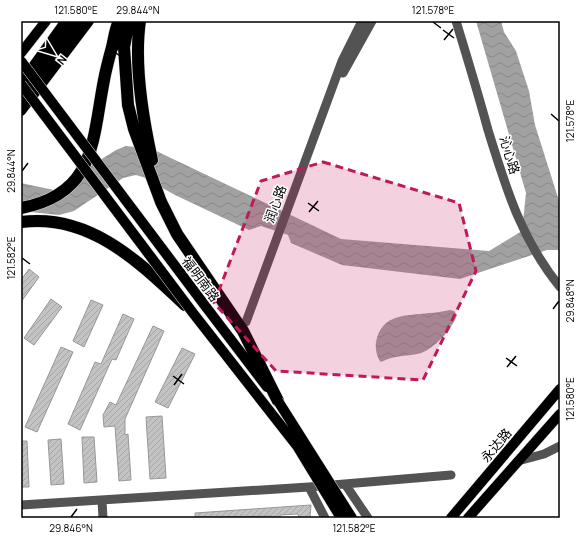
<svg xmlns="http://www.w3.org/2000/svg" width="581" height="539" font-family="Manrope,'Noto Sans SC',sans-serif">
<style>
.water{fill:url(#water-waves)}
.building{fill:url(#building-hatch);stroke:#979797}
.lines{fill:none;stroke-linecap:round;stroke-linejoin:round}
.major-casing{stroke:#dbdbdb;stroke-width:11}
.highway-casing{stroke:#dbdbdb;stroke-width:13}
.minor{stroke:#535353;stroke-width:9}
.major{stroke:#000;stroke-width:10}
.highway{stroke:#000;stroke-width:12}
.major-bridge-casing{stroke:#dbdbdb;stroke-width:11;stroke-linecap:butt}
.major-bridge{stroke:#000;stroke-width:10}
.marked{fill:#c2185b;fill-opacity:0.2;stroke:#c2185b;stroke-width:3;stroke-dasharray:8 5;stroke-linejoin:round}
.ticks{fill:none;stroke:#000;stroke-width:1.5}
.labels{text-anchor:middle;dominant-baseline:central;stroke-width:3;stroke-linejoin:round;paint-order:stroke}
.street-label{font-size:13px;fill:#000;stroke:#fff}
.neatline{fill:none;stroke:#000;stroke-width:1.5}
.ticks-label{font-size:10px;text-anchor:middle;fill:#000}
</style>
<defs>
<pattern id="water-waves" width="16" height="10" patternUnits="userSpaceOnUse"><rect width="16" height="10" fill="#a1a1a1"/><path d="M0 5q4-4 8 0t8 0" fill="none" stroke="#898989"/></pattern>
<pattern id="building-hatch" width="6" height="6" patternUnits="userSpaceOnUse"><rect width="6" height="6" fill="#c3c3c3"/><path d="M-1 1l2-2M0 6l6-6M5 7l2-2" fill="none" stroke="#a6a6a6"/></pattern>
</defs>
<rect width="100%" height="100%" fill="#fff"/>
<path class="water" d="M476,21H501L504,32L516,51L529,91L535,125L560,204V250H547L460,279L342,265L291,243L288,235L261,226L249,230L175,195L143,177L136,175L123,178L74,211L59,215L21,211V183L54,190L62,189L89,167L116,150L126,146L152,149L341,239L489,251L522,231L526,193Z
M450,310L454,311L457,315C453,328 434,349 421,353C407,357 397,354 381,362C377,358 375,348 376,342C382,313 406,316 429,313C436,313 443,311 450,310Z"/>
<path class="building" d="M29,269L39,277L21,302V280Z
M51,299L62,307L34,345L24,338Z
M91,300L103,305L84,347L73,341Z
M123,314L134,319L116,360L112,359L80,430L68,424L95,362L101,364Z
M153,326L164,331L125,419V435L128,434L131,480L119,481L115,426L104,427L103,415L110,402L116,405Z
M61,347L73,352L37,432L25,427Z
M182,348L195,354L168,408L155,402Z
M162,416L166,478L150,479L146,417Z
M82,437H94L97,482L84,483Z
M61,439L64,484L51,485L48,440Z
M21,441H27L29,487H21Z
M311,505L310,518H299L298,514L280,515V518H271V516L195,518V513Z"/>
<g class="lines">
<defs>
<path id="major" d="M21,53L46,21
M21,111L89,21
M206,307L267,387
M451,518L560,389
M468,518L560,414"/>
<path id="highway" d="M129,21L124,47L128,105L134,129L161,202L177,234L243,331L278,401
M140,21C134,62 143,119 152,160
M21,85L67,21
M21,100L80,21
M21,208C96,194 92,141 104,80C106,69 109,58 112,47C114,39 115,29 119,21
M21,222C90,213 139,262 185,305"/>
</defs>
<use href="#major" class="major-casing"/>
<use href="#highway" class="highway-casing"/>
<path class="minor" d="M456,21C467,57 478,93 488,130C506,188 521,239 560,287
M343,73L372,21
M246,322L342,61L362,21
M518,461L544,454L560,446
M345,484L368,518
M309,487L325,518
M102,500L103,518
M21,505L309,487L451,475"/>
<use href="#major" class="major"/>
<use href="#highway" class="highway"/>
<defs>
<path id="major-bridge" d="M21,61L206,307
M21,84L193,313L297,446L341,518
M278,401L352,518"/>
</defs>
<use href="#major-bridge" class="major-bridge-casing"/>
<use href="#major-bridge" class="major-bridge"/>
</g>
<path class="marked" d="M323,162L459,203L476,271L423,380L276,371L214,303L261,181Z"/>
<path class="ticks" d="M76,22L84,28M433,22L441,28M132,30L138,22M443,30L454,38M444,40L453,29M109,48L120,56M111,58L119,47M551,114L559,121M22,171L28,163M308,203L319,211M309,212L318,201M22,258L30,264M553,309L559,301M506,358L517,366M507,367L516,356M173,376L184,384M174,385L182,374M551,393L559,399M346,511L354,517M71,517L77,509"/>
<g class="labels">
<g class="street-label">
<text transform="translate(510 155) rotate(73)">沁心路</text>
<text transform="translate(275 204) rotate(-70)">润心路</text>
<text transform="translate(201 279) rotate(53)">福明南路</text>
<text transform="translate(496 445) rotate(-50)">永达路</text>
</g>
</g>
<rect width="581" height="539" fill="none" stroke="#ffffff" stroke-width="44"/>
<g transform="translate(54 54) rotate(128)" stroke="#ffffff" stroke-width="3" paint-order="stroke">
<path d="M0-3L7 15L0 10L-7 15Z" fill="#000000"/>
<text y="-6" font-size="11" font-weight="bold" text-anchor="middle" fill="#000000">N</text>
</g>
<rect x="22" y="22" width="537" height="495" class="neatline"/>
<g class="ticks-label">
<text x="76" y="14">121.580°E</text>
<text x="138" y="14">29.844°N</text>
<text x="433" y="14">121.578°E</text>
<text transform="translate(570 121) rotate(-90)" y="4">121.578°E</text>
<text transform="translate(11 171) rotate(-90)" y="4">29.844°N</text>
<text transform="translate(11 258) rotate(-90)" y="4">121.582°E</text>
<text transform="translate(570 301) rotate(-90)" y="4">29.848°N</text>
<text transform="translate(570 399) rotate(-90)" y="4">121.580°E</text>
<text x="71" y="532">29.846°N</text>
<text x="354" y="532">121.582°E</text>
</g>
</svg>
